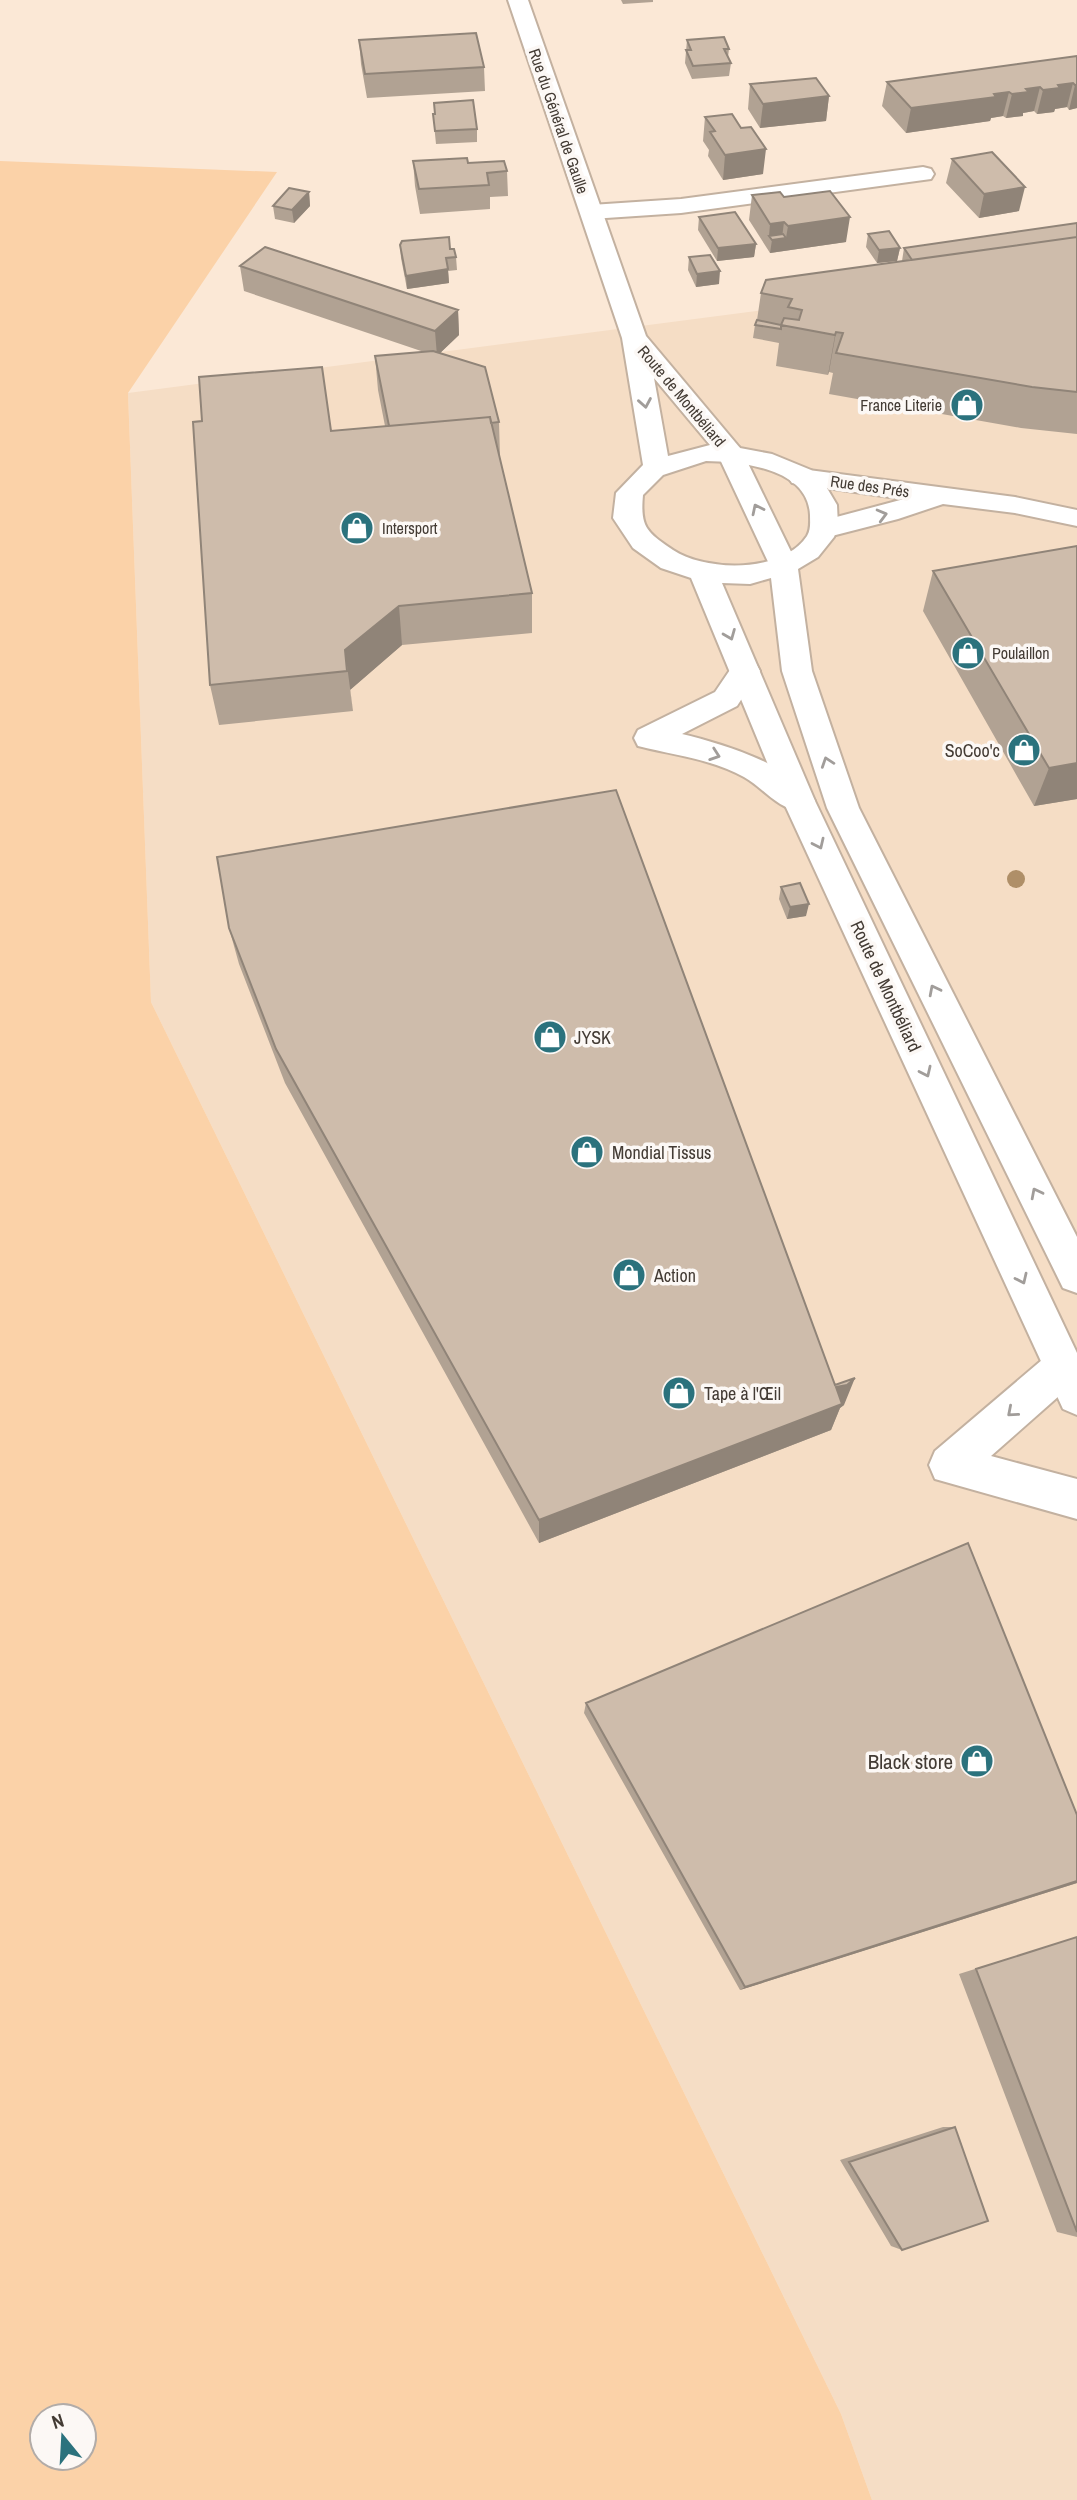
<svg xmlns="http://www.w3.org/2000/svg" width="1077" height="2500" font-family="'Archivo Narrow',sans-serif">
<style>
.built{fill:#f5ddc5}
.green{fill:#fbd2a8;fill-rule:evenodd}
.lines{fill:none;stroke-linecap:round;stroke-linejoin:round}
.minor-casing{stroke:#c3b1a0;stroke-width:4}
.major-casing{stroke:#c3b1a0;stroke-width:4}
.minor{fill:#fff;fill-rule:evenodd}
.major{fill:#fff;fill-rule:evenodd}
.tree{fill:#af8f68}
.wall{fill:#b1a293}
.shaded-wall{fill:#908478}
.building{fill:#cebcab;stroke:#908478;stroke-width:2}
.oneway{stroke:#a19d9a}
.labels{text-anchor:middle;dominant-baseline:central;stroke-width:7;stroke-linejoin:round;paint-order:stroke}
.far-street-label{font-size:16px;fill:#433b34;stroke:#fcf8f5}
.far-poi-label{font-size:16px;fill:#433b34;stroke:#fcf8f5;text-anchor:start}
.poi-label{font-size:18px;fill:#433b34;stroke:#fcf8f5;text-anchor:start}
.street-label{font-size:18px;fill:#433b34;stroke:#fcf8f5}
.near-poi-label{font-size:21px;fill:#433b34;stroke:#fcf8f5;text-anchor:end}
</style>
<rect width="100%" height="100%" fill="#fbe8d6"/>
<path class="built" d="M1077,269V2500H872L841,2414L151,1002L128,393Z"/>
<path class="green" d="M0,161L277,172L128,393L151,1002L841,2414L872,2500H0ZM42,2416H84V2458H42Z"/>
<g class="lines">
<defs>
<path id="minor" d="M923,167L931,169L934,174L931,179L681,213L591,219L583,217L580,212L583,207L591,205L681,199Z
M730,445L739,447L743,453L798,566L794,572L784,575L774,572L770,566L717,453L721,447Z
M801,469L1015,497L1077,510V526L1015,513L943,504L898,519L824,538L814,535L810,529L814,523L904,499L792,483L788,477L792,471Z
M745,661L756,664L760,671L737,706L682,734C720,743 794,765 815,801L810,809C783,817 766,789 744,777C712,759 673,755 638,746L634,738L638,730L715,692L734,664Z
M1063,1349L1077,1354V1380L991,1456L1077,1479V1519L935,1479L929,1465L935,1451L1049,1354Z"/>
<path id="major" d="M508,0H528L646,336L740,448L772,454L811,470L824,483L837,505L838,526L834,537L818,557L798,569L812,671L859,808L1077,1237V1293L1063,1288L827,808L782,671L771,578L750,584L722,583L815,801L1077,1353V1415L1063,1409L783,801L691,578L661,568L633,548L613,518L616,493L643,465L622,338ZM654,378L710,445L668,456ZM706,461C742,462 808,468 810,515C810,523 811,529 807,536C783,573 706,572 673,550C647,532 640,528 643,495L663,475Z"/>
</defs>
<use href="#minor" class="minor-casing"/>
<use href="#major" class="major-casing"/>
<use href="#minor" class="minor"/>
<use href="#major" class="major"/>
</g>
<circle class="tree" cx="1016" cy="879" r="9"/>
<path class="wall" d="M621,0H653V2L623,4Z
M359,40L484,67L485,91L367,98L361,64Z
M687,40L729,49L728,57L731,63L729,76L692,79L685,63Z
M1077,56V108L1069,110L1067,107L1055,109L1054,112L1037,114L1034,111L1023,113V116L1006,118L1003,116L991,118L990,121L906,133L882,106L887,82Z
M750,84L829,96L826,121L760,128L748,109Z
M433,114L477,129V142L436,144Z
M705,117L741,128L763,174L723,180L708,156L709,150L703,141Z
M952,159L1019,211L979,218L946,183Z
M413,161L468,163L507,171L508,196L490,197V209L420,214L415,186Z
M309,192L310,206L294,223L275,219L273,206Z
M752,195L784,197L846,242L770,253L749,220Z
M699,217L756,244L754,257L717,261L698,230Z
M1077,223V434L1021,428L829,394L833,373L829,372L828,375L776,366L779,343L753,338L755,325L757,320L761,293L902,261L904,248Z
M868,234L900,248L897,261L877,263L866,247Z
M400,245L450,249L456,257L457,270L448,271L449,283L407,289L401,258Z
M689,257L719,284L696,287L688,270Z
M240,266L458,310L459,335L440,353L499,422L500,456H499L532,593V633L402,645L350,690L353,711L219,725L210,685L331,431L385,426L378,390L375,356L424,352L244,291Z
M933,571L1077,799L1034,806L923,611Z
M781,887L806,916L787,919L779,899Z
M229,928L835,1385L844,1405L840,1408L831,1430L539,1543L285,1083L239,964Z
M586,1703L1077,1815V1883L740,1990L584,1713Z
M1077,1937V2237L1057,2232L959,1974Z
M943,2127H955L902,2250L891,2246L840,2160Z"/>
<path class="shaded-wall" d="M1073,83L1067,107L1055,109L1054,112L1037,114L1043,90L1058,85Z
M1075,85H1077V108L1069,110Z
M1040,87L1034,111L1023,113V116L1006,118L1012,94L1026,89Z
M1009,92L1003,116L991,118L990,121L906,133L911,108Z
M829,96L826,121L760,128L763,104Z
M766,149L763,174L723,180L725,155Z
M1025,187L1019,211L979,218L984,194Z
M309,192L310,206L294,223L292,210Z
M850,217L846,242L770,253L772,240L769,236L770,224L784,222L782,238H786L788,226Z
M756,244L754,257L717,261L718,248Z
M900,248L897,261L877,263L879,250Z
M448,269L449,283L407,289L406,276Z
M720,271L719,284L696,287L697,274Z
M458,310L459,335L437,356L435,331Z
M836,332L829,372L828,375L835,335Z
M399,606L402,645L350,690L353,711L345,650Z
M1077,763V799L1034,806L1049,768Z
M809,904L806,916L787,919L790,907Z
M855,1378L844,1405L840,1408L831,1430L539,1543V1520Z
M1077,1881V1883L740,1990L745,1987Z"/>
<path class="building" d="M476,33L484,67L365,74L359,40Z
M724,37L729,49H724L731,63L693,66L686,50H691L687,40Z
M1077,56V85H1075L1073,83L1058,85L1060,88L1043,90L1040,87L1026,89L1029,92L1012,94L1009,92L994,94L996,97L911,108L887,82Z
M816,78L829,96L763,104L750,84Z
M473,100L477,129L435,131L433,114H435L434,103Z
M732,114L741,128L751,127L766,149L725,155L710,132L715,131L705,117Z
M992,152L1025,187L984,194L952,159Z
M467,158L468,163L504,161L507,171L487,173L489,185L419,189L413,161Z
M289,188L309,192L292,210L273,206Z
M830,191L850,217L788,226L784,222L770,224L752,195L780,192L784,197Z
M735,212L756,244L718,248L699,217Z
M1077,223V237L912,260L904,248Z
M889,231L900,248L879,250L868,234Z
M783,234L786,238L772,240L769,236Z
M449,237L450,249H454L456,257L446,258L448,269L406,276L400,245L402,241Z
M1077,237V392L1032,387L836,353L843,333L836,332L835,335L781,325L784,318L799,320L802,310L788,307L792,299L761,293L766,280Z
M265,247L458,310L435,331L240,266Z
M710,255L720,271L697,274L689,257Z
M757,320L781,325V329L755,325Z
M433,351L485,367L499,422L491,423L490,417L389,426L375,356Z
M322,367L331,431L490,417L532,593L399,606L345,650L347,671L210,685L193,422L202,421L199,377Z
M1077,546V763L1049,768L933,571Z
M616,790L835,1385L855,1378L847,1385L836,1387L842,1404L539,1520L276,1049L229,928L217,857Z
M800,883L809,904L790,907L781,887Z
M968,1543L1077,1815V1881L745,1987L586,1703Z
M1077,1937V2232L976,1969Z
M955,2127L988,2221L902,2250L849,2162Z"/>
<defs><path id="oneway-chevron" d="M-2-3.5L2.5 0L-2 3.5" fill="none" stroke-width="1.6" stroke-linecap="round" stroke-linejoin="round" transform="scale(1.75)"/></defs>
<g class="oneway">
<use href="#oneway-chevron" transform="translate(645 403) rotate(80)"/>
<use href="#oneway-chevron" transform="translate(757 509) rotate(-116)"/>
<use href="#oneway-chevron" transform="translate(882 515) rotate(-15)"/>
<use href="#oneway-chevron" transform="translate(730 635) rotate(68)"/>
<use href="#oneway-chevron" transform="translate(715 755) rotate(19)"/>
<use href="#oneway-chevron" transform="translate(827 762) rotate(-109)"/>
<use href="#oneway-chevron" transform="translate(819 844) rotate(65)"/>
<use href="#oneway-chevron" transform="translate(934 990) rotate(-117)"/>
<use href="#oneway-chevron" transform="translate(926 1072) rotate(65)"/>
<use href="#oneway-chevron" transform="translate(1036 1193) rotate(-117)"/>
<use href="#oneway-chevron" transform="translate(1022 1279) rotate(65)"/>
<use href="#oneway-chevron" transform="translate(1012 1412) rotate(139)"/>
</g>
<defs>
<symbol id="shop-disc" viewBox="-11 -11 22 22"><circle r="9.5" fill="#2b727d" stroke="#fcf8f5"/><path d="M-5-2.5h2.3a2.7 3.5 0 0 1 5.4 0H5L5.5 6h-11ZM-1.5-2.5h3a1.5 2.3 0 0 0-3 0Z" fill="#fff"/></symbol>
</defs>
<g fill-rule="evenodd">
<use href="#shop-disc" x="948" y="386" width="38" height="38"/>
<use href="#shop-disc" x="338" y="509" width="38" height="38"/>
<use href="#shop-disc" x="949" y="634" width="38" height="38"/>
<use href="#shop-disc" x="1005" y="731" width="38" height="38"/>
<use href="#shop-disc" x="531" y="1018" width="38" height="38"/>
<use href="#shop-disc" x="568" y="1133" width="38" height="38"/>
<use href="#shop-disc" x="610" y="1256" width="38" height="38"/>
<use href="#shop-disc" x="660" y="1374" width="38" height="38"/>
<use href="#shop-disc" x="958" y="1742" width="38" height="38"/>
</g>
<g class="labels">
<g class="far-street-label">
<text transform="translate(559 121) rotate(71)">Rue du Général de Gaulle</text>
<text transform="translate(682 396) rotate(50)">Route de Montbéliard</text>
<text transform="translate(870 486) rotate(8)">Rue des Prés</text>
</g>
<g class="far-poi-label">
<text x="942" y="405" text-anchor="end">France Literie</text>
<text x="382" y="528">Intersport</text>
<text x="992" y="653">Poulaillon</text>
</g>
<g class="poi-label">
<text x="1000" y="750" text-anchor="end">SoCoo'c</text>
<text x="574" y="1037">JYSK</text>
<text x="612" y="1152">Mondial Tissus</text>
<text x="654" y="1275">Action</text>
<text x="704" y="1393">Tape à l'Œil</text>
</g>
<g class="street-label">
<text transform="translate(886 986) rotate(65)">Route de Montbéliard</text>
</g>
<g class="near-poi-label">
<text x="953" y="1761">Black store</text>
</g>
</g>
<g transform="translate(63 2437) rotate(342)"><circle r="33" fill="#fcf8f5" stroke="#b2aca8" stroke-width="2"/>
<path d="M0-5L12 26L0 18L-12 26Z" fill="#2b727d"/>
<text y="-10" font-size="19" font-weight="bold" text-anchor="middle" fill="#433b34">N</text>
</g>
</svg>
